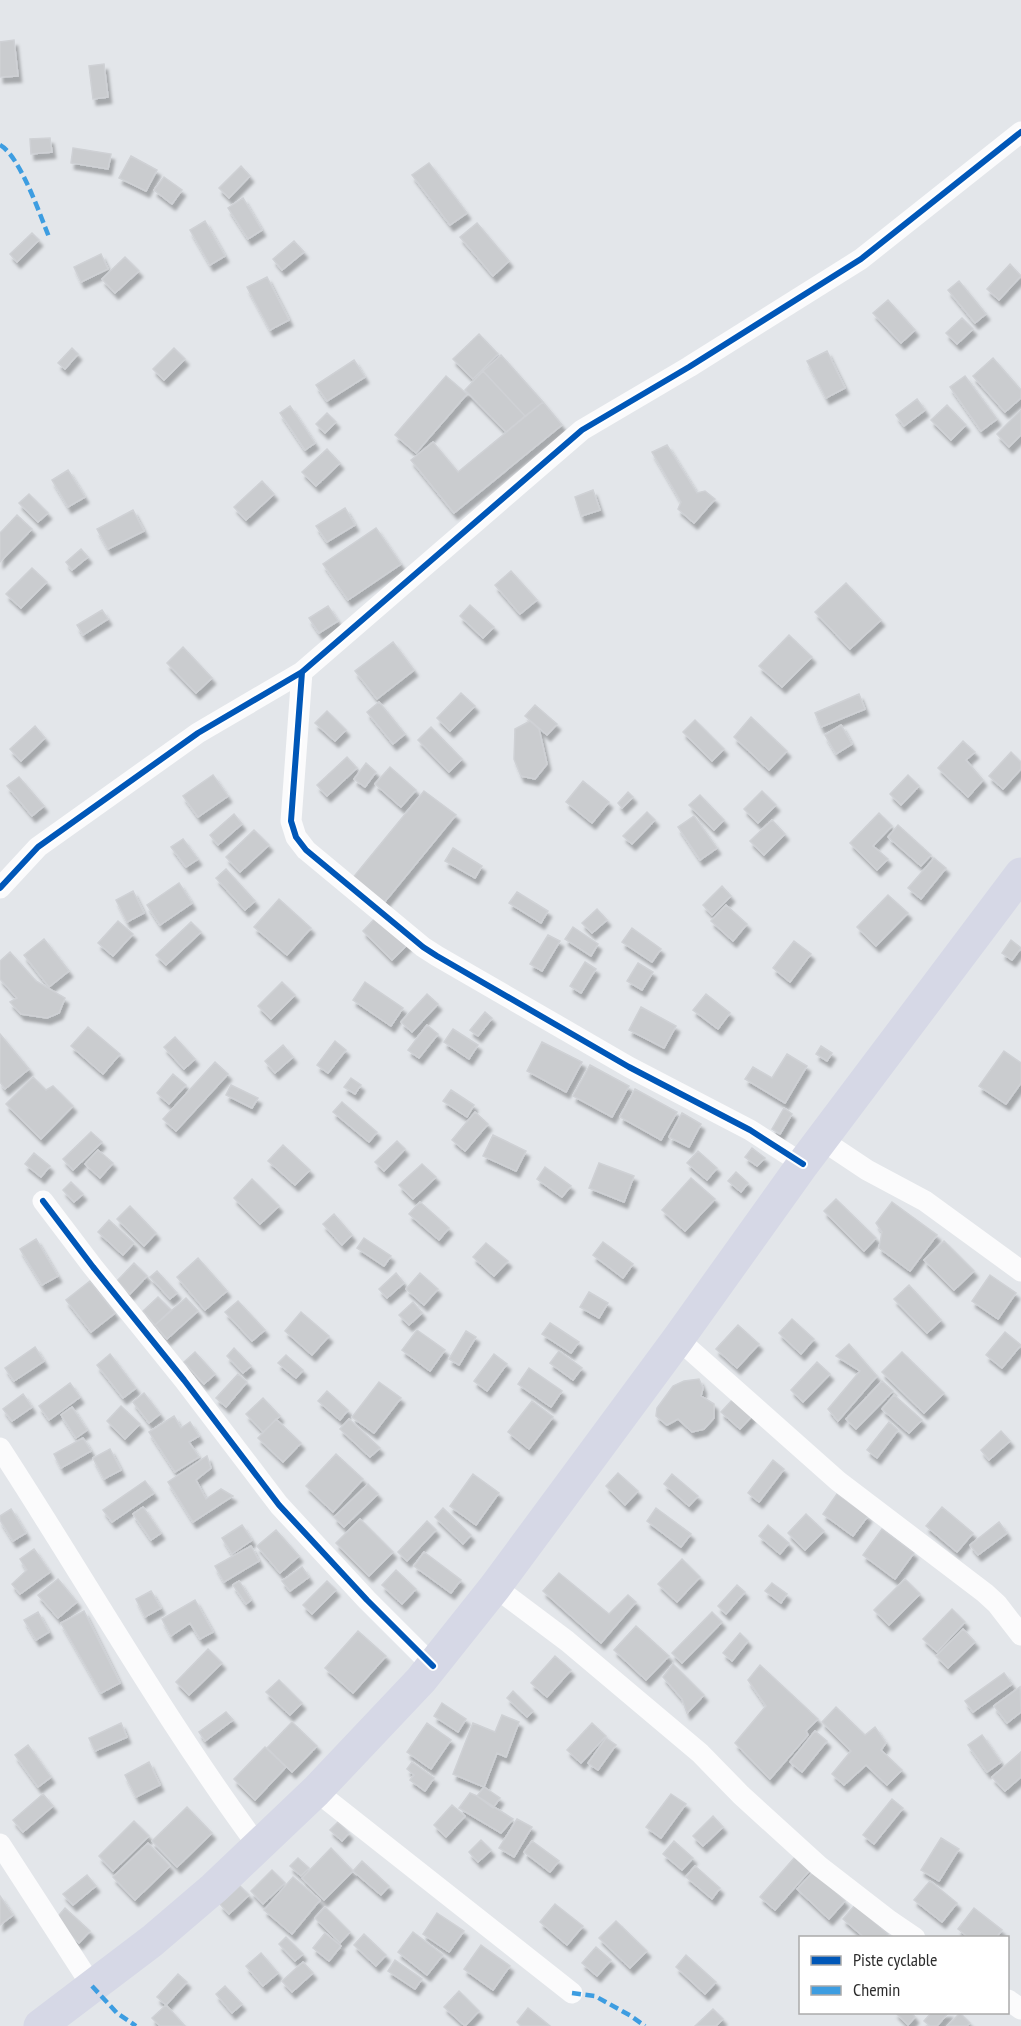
<svg xmlns="http://www.w3.org/2000/svg" width="1021" height="2026" font-family="'PT Sans Narrow',sans-serif">
<style>
.building{fill:#cacccf;stroke:#cfd1d5;stroke-width:1.5;filter:url(#shadow)}
.lines{fill:none;stroke-linecap:round;stroke-linejoin:round}
.minor{stroke:#fbfbfc;stroke-width:21}
.primary{stroke:#d6d8e6;stroke-width:33}
.quiet{stroke:#3d9de1;stroke-width:4.5;stroke-dasharray:9 4.5;stroke-linecap:butt}
.cycleway-casing{stroke:#fff;stroke-width:10}
.cycleway{stroke:#0057b8;stroke-width:6}
</style>
<defs>
<filter id="shadow"><feDropShadow dx="3.5" dy="6" stdDeviation="1.5" flood-color="#0004"/></filter>
</defs>
<rect width="100%" height="100%" fill="#e3e6ea"/>
<path class="building" d="M14,40L18,76L0,77V42Z
M104,64L108,97L93,99L89,66Z
M50,138L52,152L31,154L30,139Z
M73,148L111,154L108,169L71,163Z
M131,156L157,170L146,191L119,178Z
M429,163L467,213L450,225L412,175Z
M241,166L250,176L229,198L219,188Z
M164,177L182,190L172,204L154,190Z
M243,198L262,230L248,239L228,208Z
M205,221L225,256L210,265L190,230Z
M477,223L509,261L493,276L460,237Z
M32,233L39,240L17,262L10,254Z
M294,241L304,252L282,270L273,259Z
M101,254L108,269L81,282L74,267Z
M125,257L139,271L115,293L102,279Z
M1010,264L1021,276L999,300L987,289Z
M267,277L289,320L270,330L247,287Z
M959,281L986,314L975,323L948,290Z
M888,300L915,330L901,343L873,313Z
M962,318L973,329L957,344L946,333Z
M479,334L498,354L473,379L453,359Z
M72,348L78,354L65,369L58,363Z
M174,348L185,359L164,380L153,369Z
M827,351L845,388L826,398L807,361Z
M501,355L543,402L525,416L483,371Z
M993,358L1021,390V398L1005,412L973,376Z
M354,360L365,377L327,401L316,385Z
M483,371L525,416L506,432L465,390Z
M446,376L467,394L416,453L395,435Z
M965,376L997,419L981,431L950,387Z
M917,399L925,410L904,426L896,415Z
M543,402L562,425L454,513L411,460L433,442L458,472Z
M947,405L966,425L951,440L931,420Z
M290,406L315,443L305,450L280,413Z
M1021,410V435L1009,447L997,434Z
M327,413L336,422L325,433L316,424Z
M667,445L697,493L705,491L715,499L694,523L678,509L681,502L652,452Z
M327,449L340,463L316,486L302,472Z
M68,470L85,497L68,507L52,480Z
M262,481L274,494L246,520L234,507Z
M593,490L600,510L581,516L575,497Z
M29,494L48,513L38,522L19,503Z
M345,508L355,525L327,542L316,526Z
M133,510L144,531L108,549L97,529Z
M17,515L32,529L0,562V533Z
M376,528L401,564L348,600L323,564Z
M81,549L88,557L72,570L66,562Z
M32,568L47,582L21,608L6,594Z
M511,571L537,600L520,614L495,585Z
M846,583L881,620L850,649L815,612Z
M470,605L494,627L483,638L460,616Z
M328,606L338,621L319,633L309,618Z
M102,610L108,619L83,635L77,625Z
M789,635L812,657L782,687L759,666Z
M393,642L414,670L377,699L355,671Z
M183,647L212,678L196,693L167,663Z
M461,693L475,706L450,731L437,718Z
M859,694L865,709L821,727L815,713Z
M379,702L405,734L393,744L367,712Z
M535,705L557,724L547,735L525,716Z
M327,711L346,730L335,741L315,723Z
M751,717L787,751L769,770L734,737Z
M695,720L724,749L712,761L683,732Z
M530,721L539,729L547,764L535,779L521,776L514,759L515,729Z
M841,725L852,744L836,754L825,735Z
M35,726L45,738L21,761L10,749Z
M431,727L462,759L449,772L418,740Z
M963,741L975,752L966,760L983,780L968,797L938,768Z
M1011,752L1021,762V769L1003,789L989,776Z
M347,757L357,768L327,796L317,785Z
M366,763L376,772L365,787L354,779Z
M390,767L416,790L401,807L375,784Z
M213,775L228,796L198,817L183,796Z
M908,775L919,786L901,805L890,794Z
M19,777L44,806L32,816L7,786Z
M583,781L609,802L592,823L566,802Z
M424,791L456,815L383,904L351,880Z
M762,791L776,805L758,823L744,809Z
M628,792L633,797L622,808L618,803Z
M700,795L724,820L714,830L689,805Z
M647,812L655,820L632,844L623,836Z
M879,813L892,826L873,846L888,859L877,870L850,843Z
M234,814L242,824L218,845L210,835Z
M694,816L717,848L700,860L678,827Z
M772,820L785,834L764,855L750,841Z
M898,825L931,855L921,866L888,837Z
M254,830L269,845L240,872L226,857Z
M183,839L198,859L186,867L171,847Z
M453,848L482,866L475,878L445,861Z
M934,858L946,868L921,899L908,888Z
M226,869L255,901L245,910L216,878Z
M179,883L192,903L160,925L147,905Z
M722,886L731,896L712,915L703,905Z
M133,891L144,913L127,922L116,900Z
M517,892L548,911L541,923L509,903Z
M888,895L908,913L876,946L857,927Z
M279,899L311,928L287,955L254,927Z
M726,905L747,924L733,941L711,921Z
M597,909L607,920L592,933L582,923Z
M378,915L408,944L392,960L363,931Z
M118,921L133,934L113,956L98,943Z
M191,922L201,932L166,965L156,955Z
M573,927L598,944L591,956L565,939Z
M632,928L661,949L652,962L622,942Z
M548,935L560,941L542,971L530,964Z
M44,939L69,971L49,987L24,955Z
M1011,940L1021,948L1012,960L1002,953Z
M794,941L811,954L790,982L773,968Z
M10,952L36,981L65,998L59,1013L47,1018L21,1014L10,1002L17,998L0,979V961Z
M585,962L596,969L581,993L570,986Z
M638,963L653,972L642,990L627,981Z
M282,982L295,995L271,1019L258,1006Z
M365,982L403,1008L391,1026L353,1000Z
M427,994L438,1004L412,1032L401,1022Z
M706,994L730,1013L718,1029L693,1010Z
M641,1007L676,1026L664,1048L629,1030Z
M485,1012L492,1018L478,1036L470,1030Z
M427,1025L438,1034L419,1058L408,1050Z
M88,1027L120,1054L103,1074L71,1046Z
M453,1029L478,1045L469,1059L444,1042Z
M0,1034L29,1069L5,1089L0,1082Z
M175,1037L195,1059L184,1069L164,1047Z
M335,1041L346,1050L328,1073L317,1065Z
M542,1042L582,1062L566,1092L527,1071Z
M283,1045L293,1057L275,1073L265,1061Z
M821,1046L832,1053L827,1061L816,1054Z
M1004,1051L1021,1063V1083L1006,1104L979,1086Z
M787,1054L807,1066L785,1103L745,1079L753,1067L772,1078Z
M215,1062L228,1074L176,1131L163,1119Z
M590,1065L629,1086L612,1117L573,1096Z
M173,1074L186,1085L169,1104L157,1093Z
M33,1077L46,1090L53,1086L73,1106L41,1139L6,1104Z
M351,1078L361,1085L355,1094L344,1087Z
M231,1085L258,1098L252,1108L226,1095Z
M635,1089L677,1112L661,1140L620,1117Z
M451,1090L474,1105L467,1117L443,1101Z
M342,1102L377,1132L369,1142L333,1112Z
M784,1108L792,1114L780,1134L772,1129Z
M475,1112L488,1124L465,1151L452,1140Z
M682,1113L701,1124L689,1147L669,1137Z
M91,1132L102,1142L73,1170L63,1159Z
M493,1135L526,1151L516,1171L483,1156Z
M397,1141L405,1149L384,1171L375,1162Z
M283,1145L310,1170L295,1185L268,1161Z
M752,1148L765,1158L757,1166L745,1157Z
M98,1150L113,1163L100,1178L85,1164Z
M698,1151L717,1168L707,1180L687,1163Z
M34,1153L50,1166L41,1177L25,1164Z
M599,1163L634,1176L624,1202L589,1188Z
M422,1164L436,1177L413,1199L399,1185Z
M545,1167L571,1186L562,1197L537,1179Z
M736,1172L748,1183L741,1192L728,1181Z
M691,1178L715,1199L685,1231L662,1210Z
M252,1179L279,1206L260,1224L234,1198Z
M71,1182L83,1194L74,1202L63,1190Z
M836,1199L876,1238L864,1251L824,1211Z
M420,1202L449,1228L439,1240L409,1214Z
M892,1202L937,1235L910,1271L879,1248L882,1232L876,1223Z
M130,1206L156,1233L144,1246L117,1219Z
M334,1214L352,1235L342,1245L323,1224Z
M109,1220L134,1243L123,1255L98,1232Z
M364,1238L391,1256L384,1266L357,1248Z
M36,1239L58,1276L42,1285L20,1249Z
M944,1241L974,1271L954,1290L924,1260Z
M603,1242L633,1264L623,1278L593,1255Z
M486,1243L508,1261L494,1276L473,1257Z
M198,1258L227,1291L205,1310L177,1277Z
M134,1263L147,1276L130,1294L117,1281Z
M157,1271L177,1293L170,1299L150,1277Z
M396,1273L404,1283L387,1298L379,1289Z
M420,1273L438,1289L424,1305L406,1289Z
M990,1275L1016,1293L998,1319L972,1301Z
M90,1281L115,1313L91,1332L66,1300Z
M909,1285L941,1320L927,1333L894,1299Z
M589,1292L608,1303L599,1318L580,1307Z
M158,1297L171,1310L155,1325L143,1311Z
M186,1298L198,1311L167,1339L155,1325Z
M238,1301L265,1330L252,1341L225,1312Z
M413,1302L422,1313L409,1325L399,1315Z
M301,1312L329,1336L312,1355L285,1331Z
M792,1319L814,1339L801,1354L779,1333Z
M550,1323L579,1342L571,1353L542,1334Z
M738,1325L759,1344L737,1368L716,1349Z
M417,1330L445,1350L430,1371L402,1350Z
M466,1331L476,1337L459,1365L449,1359Z
M1005,1332L1021,1345L1002,1368L986,1355Z
M849,1344L877,1376L838,1421L828,1409L860,1371L836,1356Z
M35,1347L44,1361L14,1381L5,1368Z
M234,1348L251,1366L243,1373L227,1356Z
M559,1351L582,1368L573,1380L550,1363Z
M195,1352L215,1374L204,1384L184,1362Z
M902,1352L944,1393L924,1413L882,1372Z
M110,1354L136,1388L123,1398L97,1365Z
M494,1354L507,1364L487,1391L474,1381Z
M286,1355L303,1370L296,1378L278,1363Z
M817,1362L830,1374L803,1402L791,1390Z
M529,1368L562,1391L551,1407L518,1384Z
M238,1374L247,1382L226,1407L216,1398Z
M699,1379L703,1388L701,1396L714,1404V1418L704,1429L692,1432L678,1419L667,1425L656,1416L657,1408L673,1386L684,1381Z
M882,1381L893,1391L856,1429L846,1419Z
M379,1382L401,1398L374,1433L352,1417Z
M70,1383L80,1397L49,1420L39,1406Z
M327,1391L348,1410L340,1420L318,1401Z
M144,1393L160,1414L149,1423L133,1402Z
M23,1394L32,1407L12,1421L3,1409Z
M894,1395L922,1420L909,1433L882,1409Z
M263,1398L280,1416L263,1432L246,1414Z
M733,1399L752,1416L740,1429L721,1412Z
M532,1401L553,1417L529,1449L508,1432Z
M121,1406L140,1424L125,1439L107,1421Z
M72,1407L87,1430L76,1438L61,1415Z
M174,1416L181,1428L190,1422L199,1436L189,1442L199,1457L175,1472L149,1432Z
M276,1419L301,1443L283,1462L258,1438Z
M349,1419L380,1448L370,1457L340,1429Z
M889,1422L898,1430L877,1458L867,1450Z
M1001,1431L1010,1441L989,1460L981,1450Z
M83,1438L91,1451L61,1468L54,1454Z
M110,1449L121,1470L104,1479L93,1458Z
M336,1454L363,1479L333,1512L306,1486Z
M207,1456L211,1468L196,1480L206,1499L221,1489L233,1496L193,1522L168,1482Z
M773,1460L784,1469L759,1502L748,1493Z
M618,1473L638,1491L625,1505L606,1486Z
M473,1474L499,1493L476,1525L450,1506Z
M672,1474L698,1496L689,1506L664,1484Z
M145,1481L154,1493L112,1522L103,1510Z
M368,1484L378,1494L344,1527L334,1517Z
M837,1494L868,1516L853,1536L823,1514Z
M143,1507L161,1533L151,1540L133,1514Z
M942,1507L973,1533L957,1552L926,1526Z
M443,1508L471,1535L463,1544L435,1517Z
M656,1508L691,1534L681,1547L647,1521Z
M11,1509L26,1533L13,1541L0,1520V1516Z
M806,1514L824,1531L805,1550L788,1533Z
M360,1519L393,1552L369,1576L336,1543Z
M427,1521L436,1530L407,1561L398,1552Z
M999,1522L1007,1533L978,1555L970,1545Z
M242,1525L252,1540L232,1554L222,1538Z
M768,1525L789,1543L780,1554L759,1536Z
M882,1529L914,1553L895,1579L863,1555Z
M276,1530L299,1556L280,1573L257,1546Z
M251,1546L259,1561L224,1582L215,1566Z
M34,1549L50,1572L20,1594L12,1584L27,1570L20,1559Z
M424,1552L461,1580L451,1593L414,1566Z
M682,1559L700,1577L677,1602L658,1584Z
M302,1567L309,1577L290,1591L282,1581Z
M396,1570L416,1589L402,1604L382,1585Z
M559,1573L609,1614L628,1595L636,1602L601,1643L543,1591Z
M58,1579L77,1602L58,1618L38,1595Z
M905,1579L920,1594L889,1625L874,1610Z
M239,1581L251,1600L246,1604L233,1585Z
M327,1581L336,1590L312,1614L303,1605Z
M772,1583L787,1594L781,1603L765,1591Z
M737,1585L745,1592L726,1614L718,1606Z
M151,1591L161,1608L145,1617L136,1599Z
M195,1600L213,1632L200,1639L190,1623L171,1636L162,1619Z
M952,1609L965,1622L937,1652L923,1639Z
M84,1611L120,1683L101,1693L61,1623Z
M38,1612L49,1632L36,1640L24,1620Z
M712,1612L722,1622L682,1663L672,1653Z
M636,1626L669,1656L646,1680L614,1650Z
M963,1629L975,1642L948,1668L936,1656Z
M358,1631L386,1656L353,1693L325,1668Z
M740,1633L748,1641L732,1661L723,1653Z
M208,1649L222,1663L189,1695L176,1682Z
M555,1656L571,1670L547,1697L531,1683Z
M673,1664L704,1695L687,1713L682,1699L663,1677Z
M760,1665L818,1719L806,1731L808,1735L770,1779L735,1743L766,1706L748,1680Z
M1004,1673L1012,1684L973,1712L965,1701Z
M279,1680L302,1703L290,1715L266,1692Z
M1020,1687L1021,1712L1007,1723L994,1706Z
M513,1691L533,1711L527,1717L507,1698Z
M442,1703L466,1719L458,1732L434,1716Z
M836,1707L865,1735L875,1727L886,1743L881,1750L902,1770L887,1785L866,1765L844,1785L832,1774L851,1751L822,1722Z
M226,1712L233,1720L205,1741L199,1732Z
M502,1715L519,1722L506,1757L497,1753L484,1787L453,1774L473,1723L495,1732Z
M292,1722L317,1746L292,1772L267,1748Z
M121,1723L127,1737L95,1751L89,1738Z
M427,1723L451,1740L431,1769L407,1752Z
M592,1723L606,1736L581,1763L567,1750Z
M815,1731L827,1741L802,1772L790,1762Z
M982,1735L1001,1762L987,1772L968,1745Z
M606,1738L616,1745L598,1770L588,1763Z
M28,1745L51,1777L38,1787L15,1755Z
M265,1747L286,1767L255,1800L234,1779Z
M1021,1752V1777L1005,1791L992,1777Z
M149,1762L160,1785L136,1797L125,1775Z
M412,1762L434,1778L425,1791L410,1780L414,1775L407,1769Z
M484,1787L500,1798L493,1808L477,1796Z
M470,1793L477,1796L513,1819L501,1833L459,1808Z
M43,1794L53,1806L23,1832L13,1820Z
M671,1794L686,1804L661,1838L646,1827Z
M892,1799L903,1808L874,1844L863,1835Z
M452,1805L465,1816L446,1837L434,1825Z
M187,1807L212,1833L177,1867L152,1841Z
M713,1816L723,1827L703,1846L693,1836Z
M517,1819L532,1827L514,1857L499,1848Z
M134,1821L149,1836L113,1871L99,1856Z
M338,1822L349,1833L342,1841L330,1830Z
M941,1838L959,1849L939,1881L921,1870Z
M481,1840L491,1850L478,1862L469,1852Z
M532,1841L559,1861L550,1872L524,1852Z
M674,1841L693,1858L682,1870L663,1854Z
M148,1843L170,1866L135,1900L113,1877Z
M331,1848L353,1871L324,1900L302,1878Z
M795,1857L810,1870L775,1910L760,1897Z
M298,1858L309,1868L301,1876L290,1866Z
M362,1861L389,1886L381,1895L353,1871Z
M695,1866L720,1888L712,1899L686,1877Z
M272,1870L285,1883L263,1904L251,1891Z
M814,1871L845,1901L829,1919L797,1889Z
M87,1875L96,1886L73,1905L63,1894Z
M293,1877L320,1900L292,1934L264,1910Z
M930,1881L957,1903L942,1922L914,1900Z
M240,1886L249,1895L229,1914L220,1904Z
M0,1896L13,1915L0,1925Z
M555,1904L583,1926L567,1945L540,1922Z
M855,1905L888,1934L885,1938H865L843,1919Z
M325,1907L350,1932L340,1943L315,1918Z
M65,1908L90,1931L79,1943L55,1920Z
M974,1908L1002,1930L996,1938H969L958,1929Z
M437,1913L464,1931L449,1952L423,1934Z
M616,1921L647,1951L630,1968L599,1938Z
M413,1932L443,1955L427,1975L398,1952Z
M325,1933L341,1946L329,1961L313,1948Z
M364,1934L386,1955L376,1966L354,1945Z
M286,1937L303,1954L295,1961L279,1944Z
M481,1945L510,1966L493,1990L464,1969Z
M596,1947L611,1960L597,1976L582,1963Z
M261,1953L278,1973L263,1986L246,1966Z
M686,1955L716,1982L705,1994L676,1967Z
M395,1960L422,1979L415,1989L388,1971Z
M303,1962L313,1973L292,1992L282,1981Z
M178,1974L187,1982L166,2005L157,1997Z
M225,1986L242,2004L232,2013L216,1994Z
M459,1991L479,2011L465,2026L444,2007Z
M166,2005L185,2026H160L152,2018Z
M528,2008L550,2026H521L517,2022Z
M713,2009L723,2019L716,2026H695Z
M895,2012H911L915,2017L908,2025Z
M932,2012H949L937,2026H930L924,2021Z
M960,2013L970,2023L967,2026H947Z"/>
<g class="lines">
<path class="minor" d="M302,672L291,821L296,837L306,850L423,947L437,956L629,1067L750,1130L803,1164
M0,888L38,847L198,733L302,672L582,430L689,367L861,259L1021,132
M822,1140L867,1170L925,1201L1021,1271
M43,1201L93,1267L184,1380L279,1505L367,1600L433,1666
M678,1339L838,1481L985,1593L997,1604L1021,1635
M0,1448C86,1580 164,1719 258,1846
M495,1587L567,1641L700,1753L741,1795L819,1866L890,1921L915,1938
M316,1791L572,1993
M0,1844L92,1986
M1008,2000L1021,2009"/>
<path class="primary" d="M40,2026L152,1941L214,1888L316,1791L421,1680L495,1587L678,1339L803,1164L1021,874"/>
<path class="quiet" d="M0,145C20,156 40,215 49,237
M92,1986L117,2013L136,2026
M572,1993L595,1996L631,2016L645,2026"/>
<defs>
<path id="cycleway" d="M302,672L291,821L296,837L306,850L423,947L437,956L629,1067L750,1130L803,1164
M0,888L38,847L198,733L302,672L582,430L689,367L861,259L1021,132
M43,1201L93,1267L184,1380L279,1505L367,1600L433,1666"/>
</defs>
<use href="#cycleway" class="cycleway-casing"/>
<use href="#cycleway" class="cycleway"/>
</g>
<rect x="799" y="1936" width="210" height="78" fill="#ffffff" stroke="#ababab" stroke-width="1.5"/>
<rect x="811" y="1956" width="30" height="9" fill="#0057b8" stroke="#ababab" stroke-width="1.5"/>
<text x="853" y="1966" font-size="18" fill="#2d2d2d">Piste cyclable</text>
<rect x="811" y="1986" width="30" height="9" fill="#3d9de1" stroke="#ababab" stroke-width="1.5"/>
<text x="853" y="1996" font-size="18" fill="#2d2d2d">Chemin</text>
</svg>
